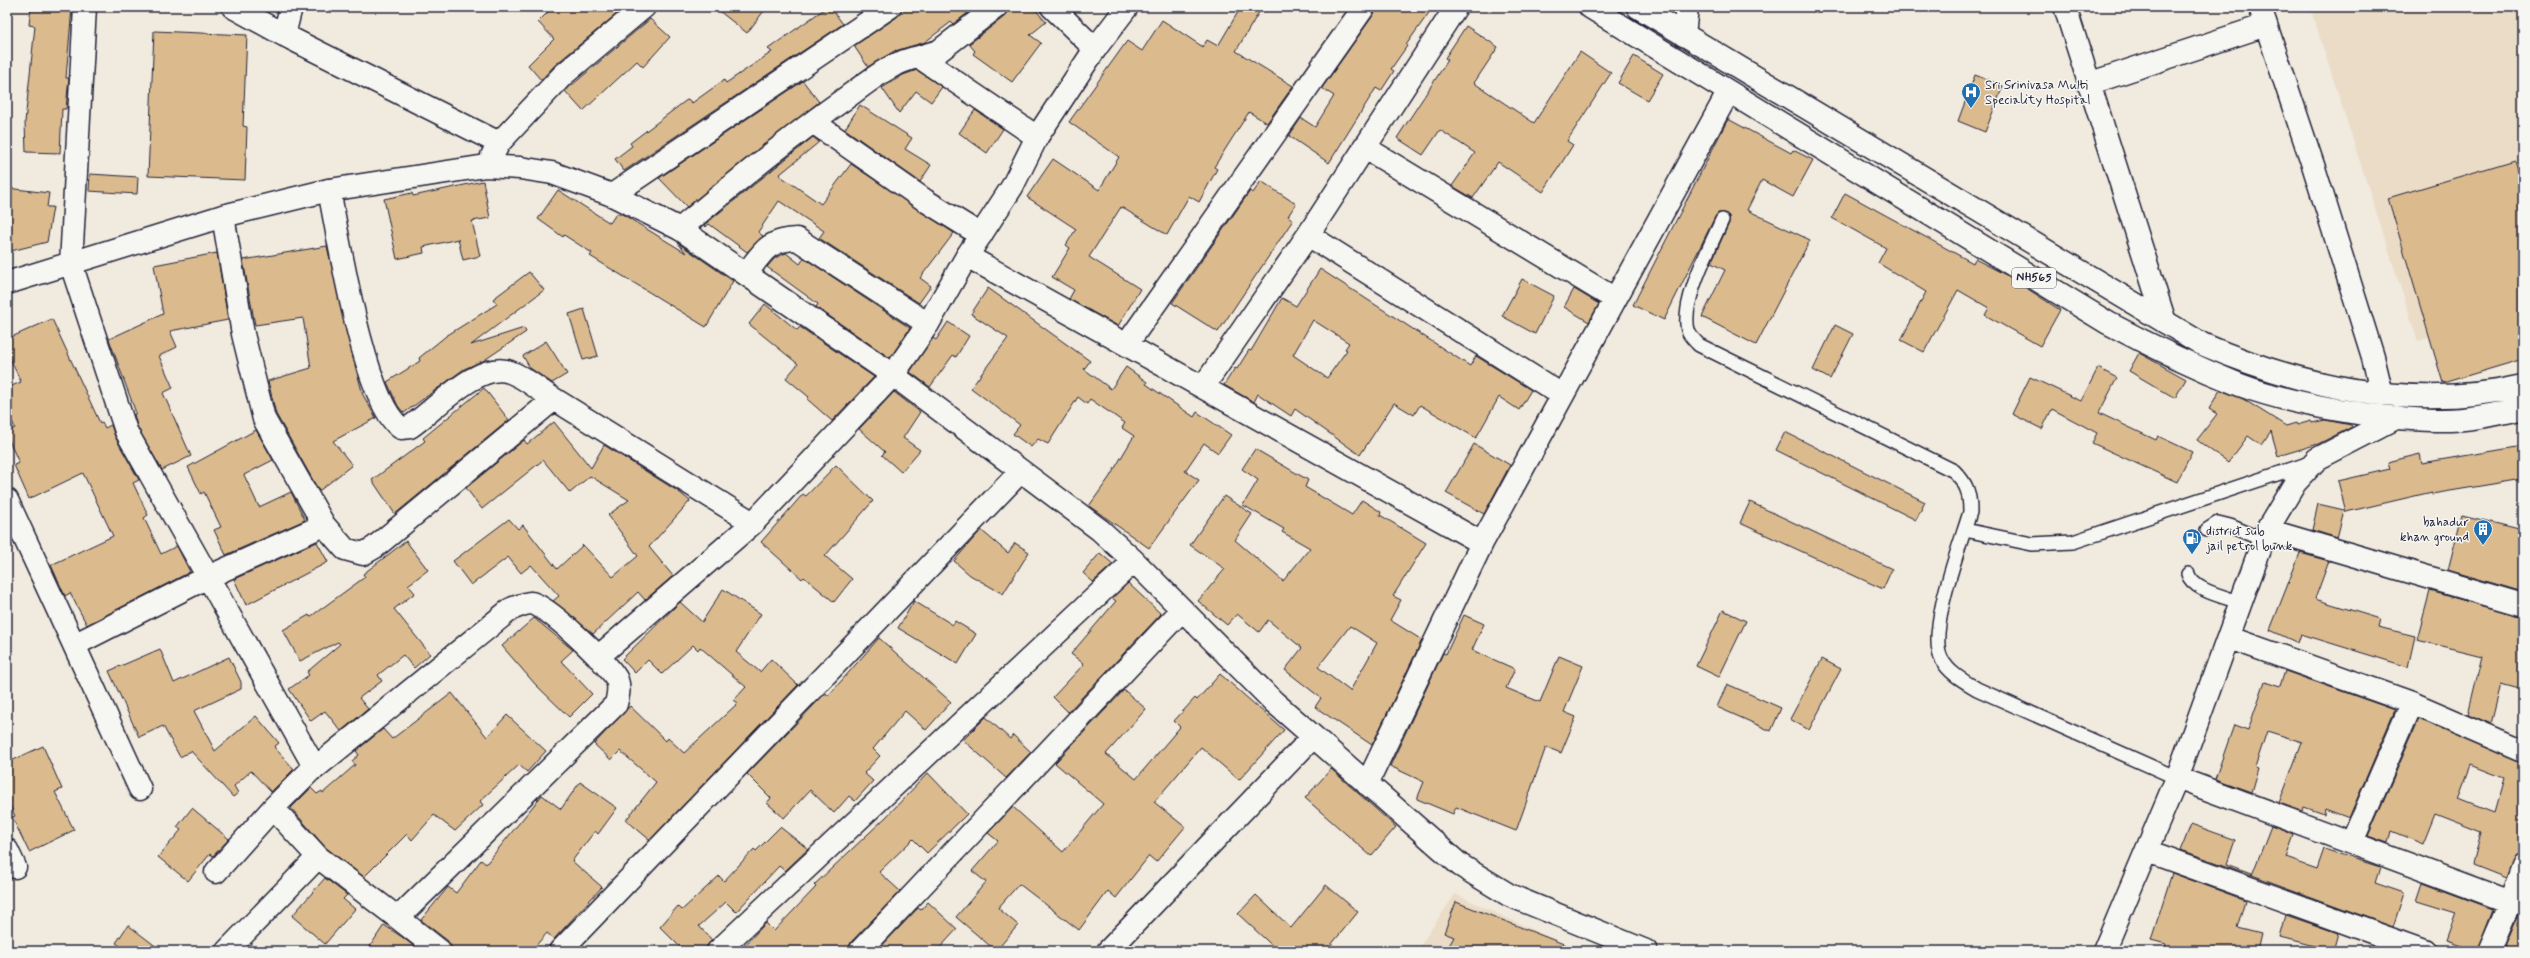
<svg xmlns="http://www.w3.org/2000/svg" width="2530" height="958" font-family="Mynerve,sans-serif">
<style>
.built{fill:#eadcc6}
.building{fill:#dbbb8e;stroke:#22223b;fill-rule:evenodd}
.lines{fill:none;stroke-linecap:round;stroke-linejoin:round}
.service-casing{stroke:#22223b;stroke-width:16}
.minor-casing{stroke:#22223b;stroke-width:25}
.tertiary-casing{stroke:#22223b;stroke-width:25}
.trunk-casing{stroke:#22223b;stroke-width:25}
.service{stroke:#f6f6f2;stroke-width:13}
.minor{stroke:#f6f6f2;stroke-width:22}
.tertiary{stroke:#f6f6f2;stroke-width:22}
.trunk{stroke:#f6f6f2;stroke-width:22}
.labels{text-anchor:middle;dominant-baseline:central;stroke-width:3;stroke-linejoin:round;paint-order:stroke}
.shield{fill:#f6f6f2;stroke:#626272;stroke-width:1}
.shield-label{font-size:12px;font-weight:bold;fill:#22223b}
.poi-label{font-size:13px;fill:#22223b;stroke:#f6f6f2;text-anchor:start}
</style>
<rect width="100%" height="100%" fill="#f1eade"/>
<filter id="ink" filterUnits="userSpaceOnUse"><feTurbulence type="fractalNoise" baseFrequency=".025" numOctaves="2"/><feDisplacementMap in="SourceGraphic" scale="8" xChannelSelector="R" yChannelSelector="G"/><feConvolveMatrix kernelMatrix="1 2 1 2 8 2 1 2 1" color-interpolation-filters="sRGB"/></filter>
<g filter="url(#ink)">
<path class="built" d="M2310,7H2523V309L2418,341Z
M1455,894L1579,951H1417Z"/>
<path class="building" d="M31,7H72L66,78H69L68,87L66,109H62L60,153L26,152L25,122L35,26L29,25Z
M553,7H625L555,65L541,80L528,65L554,39L538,22Z
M714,7H767L747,33Z
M827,7H830L843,24L624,171L615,159L632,146L630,143L688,99L692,103L724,80L726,83L772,52L768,49Z
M902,7H976L953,24L951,22L925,42L895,51L896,50L868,67L854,46L897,17Z
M1008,7H1033L1046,22L1030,35L1041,43L1012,82L973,54L975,51L969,44L1004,17Z
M1241,7H1262L1236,51L1293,86L1267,123L1249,112L1214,167L1217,169L1199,202L1189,196L1167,235L1121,207L1089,257L1140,289L1118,326L1069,299L1074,290L1052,277L1070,248L1066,245L1076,229L1027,197L1053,159L1099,190L1119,157L1069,122L1127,41L1142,51L1162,20L1203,47L1207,40L1218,46Z
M1376,7H1433L1406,45L1407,46L1391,69L1394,71L1381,91L1376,88L1329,163L1289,136L1301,118L1315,127L1334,96L1322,88L1374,14Z
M650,19L670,37L643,67L637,61L583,111L565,91Z
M1466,26L1498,47L1474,83L1534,123L1580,52L1611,73L1567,141L1573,145L1543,192L1498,162L1473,198L1452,186L1475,153L1440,130L1423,155L1397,138L1448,60L1445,58Z
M154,31L247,35L243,126L247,127L245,180L148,176Z
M1634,56L1663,74L1647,100L1618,83Z
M917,70L942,87L931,102L916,91L899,113L882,88L903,75Z
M1975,75L2003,86L1985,132L1958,121Z
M803,81L819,102L687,207L659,178Z
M860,105L912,138L905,149L931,165L920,182L845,129Z
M975,110L1003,129L987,153L959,133Z
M1728,119L1791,153L1793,150L1813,160L1793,197L1762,180L1747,210L1810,240L1756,345L1702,317L1725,270L1711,263L1729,223V216L1725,213H1718L1715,217L1664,320L1633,305Z
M813,137L819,142L779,175L821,204L851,164L954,233L920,278L931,286L919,303L819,238L824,231L779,201L758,232L763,236L747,252L709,224L706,227L704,225Z
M2515,160L2523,186V359L2443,383L2388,198Z
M90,174L138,177L137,194L89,191Z
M483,181L490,218L472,221L480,256L463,260L458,239L423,247L424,253L397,259L384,199L412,193L413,196Z
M1261,181L1296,204L1288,216L1293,220L1218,332L1172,303L1250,191L1253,193Z
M7,188L49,193L47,207H53L47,242L7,252Z
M558,190L610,223L616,214H622L686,253L678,243L733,281L706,327L590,256L592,253L564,235L563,237L538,219Z
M1845,193L1973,263L1975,259L2008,276L2060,310L2040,346L1985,315L1989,308L1958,290L1924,352L1901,340L1926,292L1878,263L1886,248L1832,218Z
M327,246L353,358L363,395L376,418L333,441L352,465L319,491L276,414L268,381L311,368L303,318L255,325L243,260Z
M217,253L228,320L170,331L177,347L159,356L173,388L163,393L191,456L162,470L137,426L134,414L136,413L109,339L163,314L154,265Z
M786,253L800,264L804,258L910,328L890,358L816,307L818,304L767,267L775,258Z
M1320,269L1470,366L1476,356L1531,390L1519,410L1499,397L1476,438L1420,405L1414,415L1394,403L1360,455L1295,409L1291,416L1258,394L1254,402L1224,385L1235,368L1237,369L1249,350L1251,351L1282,298L1296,306ZM1313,320L1349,343L1345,349L1347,350L1327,378L1293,355Z
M529,272L544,290L471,345L524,328L526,332L483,361L464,369L404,413L398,406L387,382L420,361L419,358L446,336L497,304L493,299Z
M1522,279L1554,296L1535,334L1502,316Z
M988,288L1090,361L1084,369L1111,389L1126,367L1147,382L1146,384L1194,417L1197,412L1231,435L1218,453L1204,443L1185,471L1199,480L1149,548L1089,506L1109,478L1134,436L1122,428L1125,423L1090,399L1087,404L1078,397L1048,444L1038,439L1031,447L1013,434L1020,425L971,388L1008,338L971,314Z
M1574,289L1599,304L1589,322L1564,307Z
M765,304L797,330L800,327L874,377L832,421L807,399L809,397L786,378L798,364L749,324Z
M584,309L598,356L583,360L569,314Z
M52,319L100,423L102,422L105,428L111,425L115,437L139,480L133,483L148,515L144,518L161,554L177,546L190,572L87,625L70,593L65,596L51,565L113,536L83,473L29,499L14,465L19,463L7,436V432L15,428L7,410V388L21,382L7,352V339Z
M948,322L969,336L956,357L953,355L930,387L910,372L933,338L936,340Z
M1835,325L1853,334L1830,379L1813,370Z
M546,341L567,374L552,383L530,368L523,356Z
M2139,353L2186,379L2175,398L2129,371Z
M2098,368L2117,378L2099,413L2156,440L2158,436L2192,452L2177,482L2092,443L2097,433L2052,409L2042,429L2012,414L2030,377L2081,401Z
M484,388L509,420L395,514L372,480L425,441L423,438Z
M2220,390L2243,399L2286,426L2296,423L2297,425L2311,421L2312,423L2325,420L2351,425L2352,427L2318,444L2278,456L2271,431L2261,445L2248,436L2228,463L2197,440L2217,414L2209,409Z
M894,392L920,412L903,438L920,450L901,472L882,455L885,452L859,429Z
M554,422L591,468L604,445L679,492L690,501L649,547L673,576L645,600L638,592L593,634L553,601L559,596L531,565L521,573L508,557L471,585L453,561L509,519L518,529L523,525L557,569L583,545L613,577L638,556L608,515L629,500L590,476L570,493L543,460L482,509L466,488L524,440L527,444Z
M256,430L273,460L244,475L259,507L291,492L305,520L226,555L214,530L221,527L204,492L201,494L188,467Z
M1785,432L1925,502L1916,520L1776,450Z
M1474,444L1510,465L1484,514L1446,493Z
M2523,446V479L2432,494V492L2346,512L2338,481L2390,469L2388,462L2420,454L2422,463Z
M1255,449L1308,480L1305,487L1352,515L1362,500L1381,512L1380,515L1426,543L1393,596L1401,600L1390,620L1422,640L1372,745L1315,707L1321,698L1285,670L1302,648L1268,620L1259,632L1237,614L1227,625L1198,601L1225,569L1190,545L1224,496L1252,514L1235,540L1283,581L1310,548L1282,532L1284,529L1243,505L1258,480L1242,469ZM1350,626L1377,643L1350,691L1318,667Z
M836,465L873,501L825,556L852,579L834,602L804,577L802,579L761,542L803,494L806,496Z
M1750,502L1892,569L1883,589L1740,523Z
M2318,504L2344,510L2337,538L2312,530Z
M2462,515L2523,530V592L2448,570Z
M981,530L1008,553L1015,543L1029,552L1003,594L970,575L954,561Z
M406,541L428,570L408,585L415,593L394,609L430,654L414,668L403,655L378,675L382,681L359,698L368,709L341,731L325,711L311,721L289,689L309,675L307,672L340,644L338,642L300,661L283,630L309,615L310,617L365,577L363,574Z
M317,542L328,562L246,605L234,579Z
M1100,553L1113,564L1093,582L1083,573Z
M2300,553L2329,561L2315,599L2380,619L2378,627L2415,636L2408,667L2301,634L2298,643L2270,630Z
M1128,583L1161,614L1068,712L1053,697L1084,664L1071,654L1116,601L1112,598Z
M723,589L761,614L736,652L760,672L771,659L798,685L650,840L626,820L656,782L620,751L611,760L594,744L630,706L666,741L668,738L684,753L738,703L734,700L746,687L700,647L698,650L693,645L662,674L648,660L635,673L622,659L680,602L702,622Z
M2430,591L2523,617V690L2501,684L2491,724L2468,714L2482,656L2417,640Z
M914,601L953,625L955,621L976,634L958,664L898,628Z
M1723,610L1746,621L1719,677L1696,666Z
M1464,615L1484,624L1472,650L1515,669L1506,688L1540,702L1559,656L1583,666L1564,712L1576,717L1561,753L1546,747L1516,831L1456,807L1453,814L1417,799L1424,782L1390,766L1443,653L1446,654Z
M534,618L573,650L561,661L592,694L569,717L535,684L502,646Z
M879,638L951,702L926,730L905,711L873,749L880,756L864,773L873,781L855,801L849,796L834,813L810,790L784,818L767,803L771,798L747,774L817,702L826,693L828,696Z
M160,649L174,683L229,657L241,682V689L194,711L215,751L256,716L279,743L274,747L294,769L271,792L251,771L234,786L238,793L233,797L191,751L180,757L163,726L139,737L109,671Z
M1822,659L1841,669L1809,730L1790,719Z
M2285,671L2395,710L2349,818L2325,809L2324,814L2304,807L2302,811L2279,803L2302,742L2267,731L2255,767L2258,768L2251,792L2215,779L2234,725L2248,730L2265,681L2280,686Z
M1220,674L1284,730L1239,780L1201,747L1154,802L1185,827L1156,862L1149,856L1116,898L1108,891L1079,930L1019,884L998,908L1018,925L996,951L956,917L986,882L972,871L998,841L988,833L1013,807L1063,852L1103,804L1055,763L1124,690L1146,709L1106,754L1136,779L1180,727L1174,721L1195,698L1197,700Z
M1727,684L1781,708L1771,731L1717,707Z
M452,693L487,737L507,715L546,751L527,772L519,765L480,801L483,805L455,831L434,815L412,840L407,834L364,877L326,848L291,808L311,788L317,794L322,791L323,793L355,765L352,761L359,755L356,751L383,729L392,739Z
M986,717L1010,739L1013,735L1031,752L1006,778L963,740Z
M2419,719L2523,763V853L2515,856L2506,877L2473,864L2481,832L2435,814L2423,844L2391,831L2388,843L2368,836ZM2471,765L2504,778L2494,813L2458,799Z
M43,746L62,789L55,792L74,830L29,852L12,817L15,816L7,800V763Z
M1331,769L1396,827L1371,856L1305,798Z
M928,773L967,814L927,853L913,839L879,872L900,891L851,942L848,951H739L766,923L774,931L816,887L814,885L886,817Z
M580,782L617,808L598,834L595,831L572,861L602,887L554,939L547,933L531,951H452L448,941L421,920L448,887L456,893L481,860L486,864L542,795L561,809Z
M192,808L229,839L213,856L210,854L188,881L158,857L181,830L177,827Z
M2191,824L2235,840L2227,864L2252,873V875L2181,850Z
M2271,826L2294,835L2286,858L2317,869L2324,849L2380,867L2375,883L2404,893L2393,927L2252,875Z
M780,827L808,849L785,871L779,866L736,912L726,902L699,926L712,940L706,951H684L660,927L678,906L682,910L719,876L724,881L754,849L756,851Z
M2172,873L2245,900L2237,928L2261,934L2257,951H2164L2166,944L2151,940Z
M325,878L347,895L343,899L355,909L325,944L292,916Z
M2423,883L2493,909L2477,951L2446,941L2456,913L2417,901Z
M1326,885L1358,912L1326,951H1278L1238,914L1256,895L1291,928Z
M928,902L957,929L937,951H877L918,908L921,910Z
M1456,902L1579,950V951H1446L1454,937L1444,933Z
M2520,910L2523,911V951H2503Z
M2286,915L2338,933L2333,951L2280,937Z
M128,925L162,951H127L116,943Z
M384,925L402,937L420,951H367Z"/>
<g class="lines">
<defs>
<path id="service" d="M1722,220C1711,245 1678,306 1689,333C1691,337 1696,342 1699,345L1954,471C1967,484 1970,493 1970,512C1961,543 1926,633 1942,660C1950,674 1964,681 1977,689L2177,778
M1965,530L2032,544L2073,542L2307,464
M2207,530L2218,523L2230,526L2264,540
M2188,574C2193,591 2226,597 2242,603"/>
<path id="minor" d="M85,7L71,264L126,431L208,577L324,525
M233,7L284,35
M291,7L284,35L499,143
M1052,7L1095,49
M2065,7L2165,322
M2260,7L2314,168L2373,357L2382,394
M1684,35L1687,7
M919,57L939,51L996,7
M2088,84L2266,25
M813,122L926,201L981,235
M1364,147L1615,299
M492,156L499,143L563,75L644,7
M329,190C339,239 364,403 401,428L410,427C435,410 479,360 510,372C525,377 540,391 554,399
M612,195L890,7
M223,216L243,334L264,419L324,525L345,549L363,554L375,547L554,399L753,523L598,657
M680,229C733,184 786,140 843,100C867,83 890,62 919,57L1037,137
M1308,235L1562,395
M967,256L1482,543L1367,784
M746,274C763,252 767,240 797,239L928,324
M1127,344L1364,7
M1203,387L1308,235L1456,7
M7,500L74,645L208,577L315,768L511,609C517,607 525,603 531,603C544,602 612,667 617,680C620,688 618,696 616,704L398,918L440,951
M753,523L893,375L1100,530L1134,561L1274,702L1460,865L1509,895L1646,951
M2267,530L2523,605
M1482,543L1728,93
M2230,638L2412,703L2523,751
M74,645L140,789
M2177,778L2510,902
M273,808L318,857L398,918
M2352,842L2412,703
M7,850L15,867
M2147,851L2424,951
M216,872L273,808L314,767
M227,951L318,857
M560,951L1021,471
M718,951L1134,561
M860,951L1182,610
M1108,951L1313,737
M2104,951L2177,778L2267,530L2295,483L2317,459L2398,417
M2489,951L2510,902L2523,865"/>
<path id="tertiary" d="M7,283L223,216L329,190L486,166L520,168L552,173L612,195L680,229L893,375L928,324L967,256L1012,187L1037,137L1095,49L1127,7"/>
<path id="trunk" d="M1590,7L2108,323C2151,346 2195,367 2240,385C2293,405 2380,419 2436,420C2465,421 2495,415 2523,408
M1638,7L2202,344C2302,387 2414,411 2523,386"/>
</defs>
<use href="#service" class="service-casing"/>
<use href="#minor" class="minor-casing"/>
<use href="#tertiary" class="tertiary-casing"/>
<use href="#trunk" class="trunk-casing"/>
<use href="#service" class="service"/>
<use href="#minor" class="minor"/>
<use href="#tertiary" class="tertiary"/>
<use href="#trunk" class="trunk"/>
</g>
</g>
<defs>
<symbol id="hospital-pin" viewBox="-11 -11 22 30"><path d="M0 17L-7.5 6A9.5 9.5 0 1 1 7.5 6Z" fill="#1f6fb2" stroke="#f6f6f2"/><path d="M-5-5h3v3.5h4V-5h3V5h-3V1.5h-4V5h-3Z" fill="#fff"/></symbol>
<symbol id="building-pin" viewBox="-11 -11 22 30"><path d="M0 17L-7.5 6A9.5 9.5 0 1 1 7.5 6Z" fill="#1f6fb2" stroke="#f6f6f2"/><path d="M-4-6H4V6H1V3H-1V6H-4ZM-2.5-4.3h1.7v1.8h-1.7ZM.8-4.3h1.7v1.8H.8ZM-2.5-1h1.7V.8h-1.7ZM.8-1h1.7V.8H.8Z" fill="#fff"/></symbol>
<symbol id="fuel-pin" viewBox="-11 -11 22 30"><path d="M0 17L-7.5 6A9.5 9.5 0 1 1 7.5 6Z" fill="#1f6fb2" stroke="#f6f6f2"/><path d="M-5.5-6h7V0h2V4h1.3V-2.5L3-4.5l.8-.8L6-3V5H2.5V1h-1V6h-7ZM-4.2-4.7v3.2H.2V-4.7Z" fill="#fff"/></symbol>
</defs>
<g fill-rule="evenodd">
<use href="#hospital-pin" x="1960" y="81" width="22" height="30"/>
<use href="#building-pin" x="2472" y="518" width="22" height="30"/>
<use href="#fuel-pin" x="2181" y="527" width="22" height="30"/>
</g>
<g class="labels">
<rect class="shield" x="2012" y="268" width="44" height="20" rx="3"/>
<g class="shield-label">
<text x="2034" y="278">NH565</text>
</g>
<g class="poi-label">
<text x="1985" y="85">Sri Srinivasa Multi<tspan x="1985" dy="15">Speciality Hospital</tspan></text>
<text x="2469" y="522" text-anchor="end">bahadur<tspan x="2469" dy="15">khan ground</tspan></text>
<text x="2206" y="531">district sub<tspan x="2206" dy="15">jail petrol bunk</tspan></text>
</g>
</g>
<rect width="2530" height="958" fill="none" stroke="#f6f6f2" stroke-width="24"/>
<rect x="12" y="12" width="2506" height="934" fill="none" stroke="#22223b" stroke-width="1.5" filter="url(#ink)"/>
</svg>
